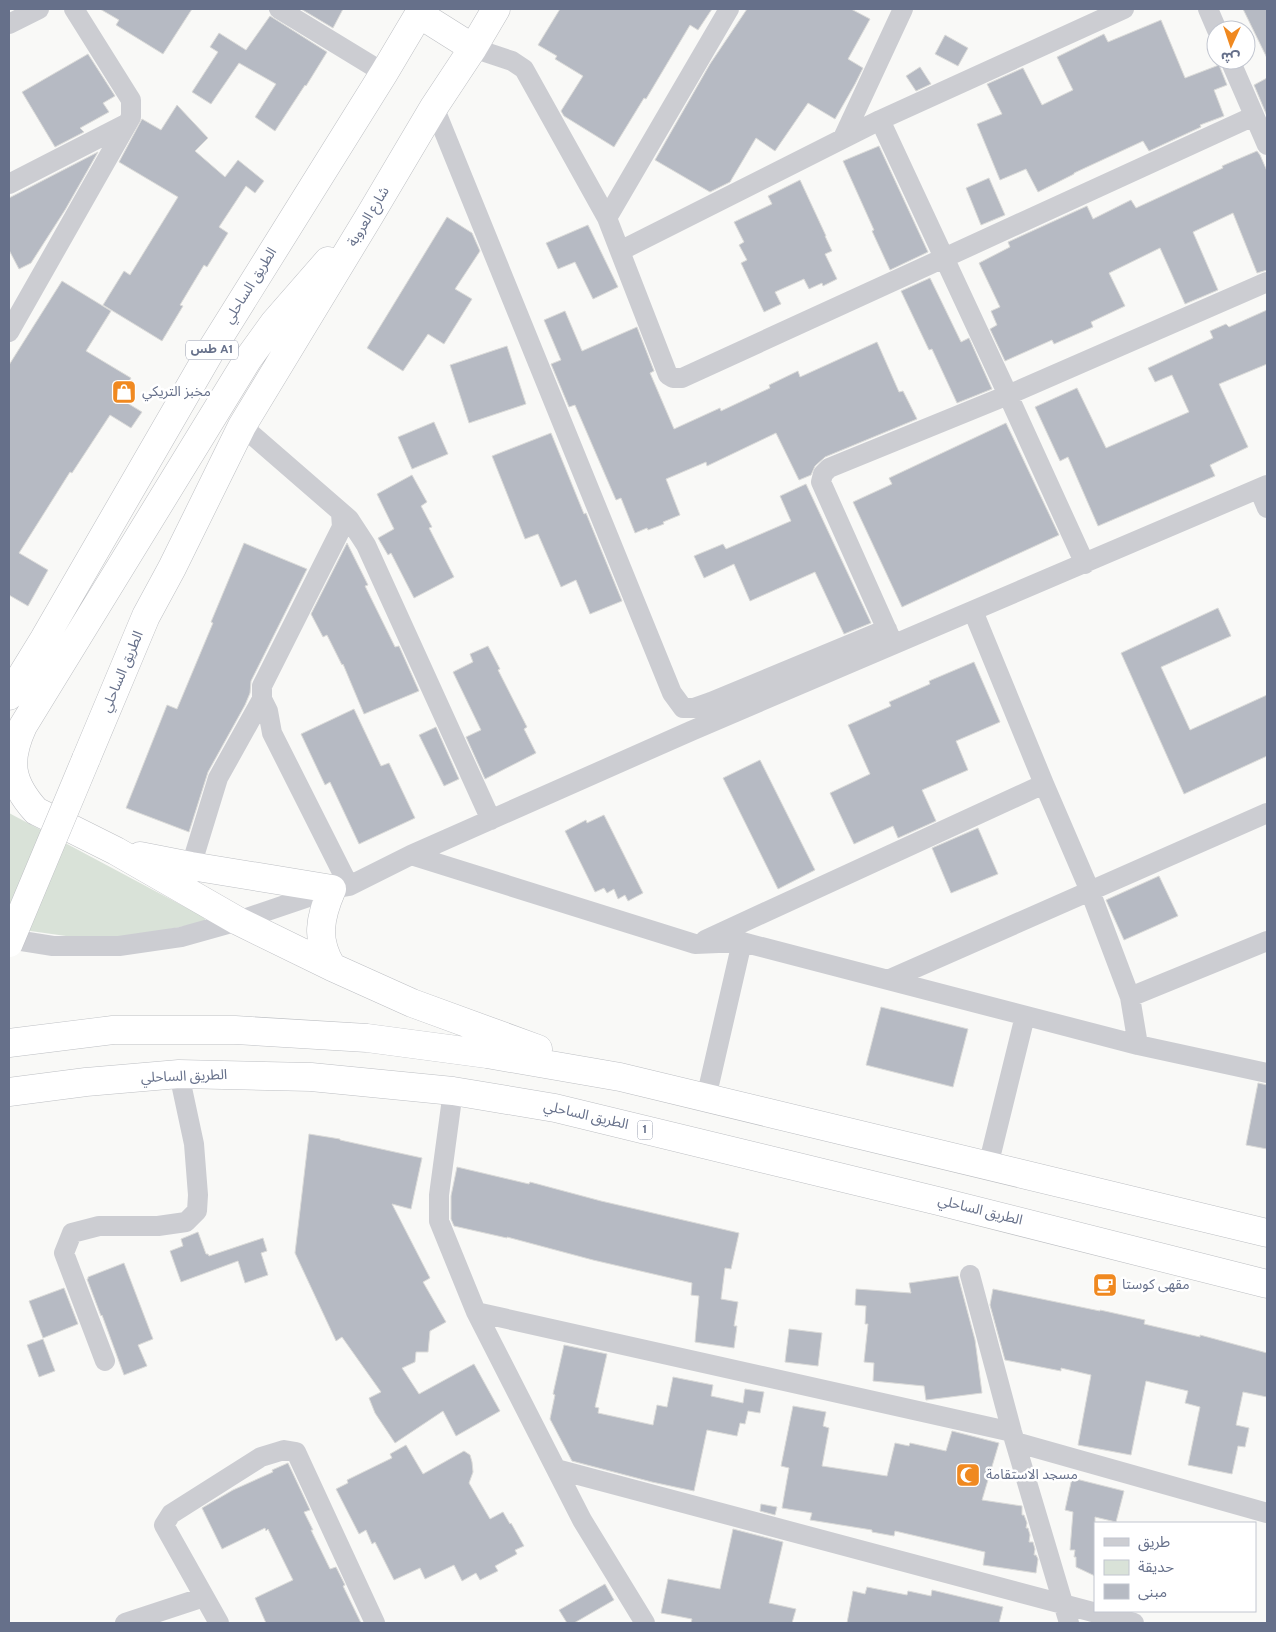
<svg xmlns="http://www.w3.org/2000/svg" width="1276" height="1632" font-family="Overpass,'Noto Sans Arabic',sans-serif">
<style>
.green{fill:#d9e2d8}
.building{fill:#b6bac3;stroke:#dbdbd9}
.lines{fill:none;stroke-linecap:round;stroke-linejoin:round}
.highway-casing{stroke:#bdbfc3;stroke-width:29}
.minor{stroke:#cccdd2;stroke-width:20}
.highway{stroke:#fff;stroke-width:28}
.highway-bridge-casing{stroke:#bdbfc3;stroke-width:29;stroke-linecap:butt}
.highway-bridge{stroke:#fff;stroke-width:28}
.labels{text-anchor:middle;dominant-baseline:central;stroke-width:5;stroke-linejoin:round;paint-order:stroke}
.shield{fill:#fff;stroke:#949bad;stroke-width:1}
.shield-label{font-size:12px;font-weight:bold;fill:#66708a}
.street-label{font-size:14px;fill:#66708a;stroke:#fff}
.poi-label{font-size:14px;fill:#66708a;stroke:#fff;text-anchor:start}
</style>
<rect width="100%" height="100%" fill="#f9f9f7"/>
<path class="green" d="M9,813L200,915L205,919V922L129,937L66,936L9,928Z"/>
<path class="building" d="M100,9H192L163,54L116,25L119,20Z
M301,9H343L333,28Z
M560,9H712L698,30L690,25L646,99L644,98L614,147L564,116L561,111L583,76L555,59L557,56L538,45Z
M747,9H851L870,19L848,59L863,68L855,84L835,119L808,103L775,151L756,138L730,182L710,192L655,160L710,64Z
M1243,9H1267V58Z
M270,16L327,52L306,86L305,85L275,131L255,117L276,84L239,63L211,104L192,92L218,52L210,47L219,33L246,50Z
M1161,20L1185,78L1219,65L1227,85L1214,90L1224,116L1200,125L1201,127L1149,151L1143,141L1074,173V174L1038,192L1026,169L1000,180L977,124L1002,114L987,84L1023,68L1042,105L1073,90L1057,57L1104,34L1108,42Z
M945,35L968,48L958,66L935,54Z
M88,54L115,96L103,103L109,112L80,128L84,132L55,147L22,92Z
M920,67L931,84L916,91L906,76Z
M1267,78V116L1254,85Z
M177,105L208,138L195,151L225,177L238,160L264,181L255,193L246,186L219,227L228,233L207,267L204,265L180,305L183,306L162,341L103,305L124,271L130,275L178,197L119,162L142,119L161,130Z
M879,146L928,252L890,270L872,231L874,230L843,161Z
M1257,151L1260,155L1267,171V270L1257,273L1233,213L1193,232L1218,290L1185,304L1160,248L1109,273L1125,306L1091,322L1093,327L1054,344L1052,340L1005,361L990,329L997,325L991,311L1000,307L979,263L1010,247L1008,242L1087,206L1093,219L1131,200L1136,208L1223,168L1222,166Z
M98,152L65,210L31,263L19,269L9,250V198Z
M989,178L1005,215L981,225L966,188Z
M800,180L826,236H825L832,251L825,254L837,279L823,286L822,283L809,289L804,279L775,292L781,304L764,312L741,263L747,260L739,245L744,242L734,222L772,204L768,196Z
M447,217L472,233L480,251L455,289L472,299L444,344L428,334L403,371L367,348Z
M588,225L618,287L593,299L575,262L558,269L546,243Z
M930,278L961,342L969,338L992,389L957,403L932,349L929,350L901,291Z
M62,281L111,311L86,351L131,378L119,398L142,412L131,428L110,415L72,473L70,472L19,553L48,570L28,606L9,595V365Z
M1267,310V364L1219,384L1248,447L1210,465L1215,476L1098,526L1068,457L1060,461L1035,407L1077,388L1106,448L1189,412L1172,375L1155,382L1148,368L1213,338L1210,331L1226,324L1229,327Z
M565,311L582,351L637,327L654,371L650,373L674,429L720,408L721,411L770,388L769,385L798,371L800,377L877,342L899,392L903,391L917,419L825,457L815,466L811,475L799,480L776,433L707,466L706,462L666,479L680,515L663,522L664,524L648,530L647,528L635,533L621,498L616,500L575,405L569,407L551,364L561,360L544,320Z
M507,346L526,404L469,423L450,365Z
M434,422L448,454L412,469L398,437Z
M1006,423L1059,535L902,607L853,502L892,484L889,478Z
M551,433L584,514L586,513L622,601L590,614L576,580L561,587L538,534L525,539L492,456Z
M412,475L427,502L421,506L432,527L429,528L454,577L414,598L391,553L388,555L378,538L394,529L377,494Z
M806,484L871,623L844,634L815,572L750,601L734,564L704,578L694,556L723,544L726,549L791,521L780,496Z
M244,543L307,569L251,681L250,693L245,705L208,772L189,832L126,808L167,705L177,709L213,623L211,622Z
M347,543L368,585L365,586L395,647L399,646L419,691L364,714L343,664L342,665L327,635L323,637L311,614Z
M1218,608L1231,636L1161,667L1190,730L1267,695V756L1184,794L1121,653Z
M488,646L500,669L498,670L527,727L524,729L536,753L485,779L466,737L481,730L453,672L473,662L470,654Z
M974,662L1000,722L956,741L968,770L922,790L936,821L898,838L893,826L854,844L830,793L870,774L848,725L891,706L889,702L930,684L929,681Z
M354,709L381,766L389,763L415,818L359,844L330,782L325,785L301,734Z
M436,727L459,779L444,786L419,735Z
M760,760L815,870L778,889L723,778Z
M604,815L643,893L628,901L625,895L618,899L614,889L607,893L604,888L595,892L565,831L586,820L587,823Z
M978,828L998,874L951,893L932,848Z
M1159,876L1178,916L1124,940L1106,900Z
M881,1007L968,1029L953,1087L866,1065Z
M1258,1083L1267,1085V1149L1246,1145Z
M309,1134L340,1139V1140L422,1158L411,1209L392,1204L430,1278L423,1282L446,1322L430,1331L428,1352H416L415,1362L402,1368L419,1394L474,1364L500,1411L456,1436L443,1411L395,1443L375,1413L369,1398L381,1392L342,1337L336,1341L295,1253Z
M457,1167L529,1184L530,1182L601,1201L739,1233L731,1269L725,1268L721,1299L738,1302L734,1326H737L734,1348L695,1342L699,1296L691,1295L692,1283L593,1260L507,1237V1238L454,1226L451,1219V1196Z
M198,1232L206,1254H208L209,1256L263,1238L267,1251L261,1253L268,1275L245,1283L238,1261L181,1282L170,1251L183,1246L181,1239Z
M124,1263L153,1339L138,1345L147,1366L124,1375L102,1315L101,1316L87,1279H88V1277Z
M958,1276L975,1340L982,1393L926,1400L924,1386L873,1381L874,1363L864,1362L868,1324H865L866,1306L855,1305L856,1289L911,1293L909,1283Z
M64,1288L78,1324L43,1338L29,1301Z
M993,1289L1100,1311V1310L1145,1320L1144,1324L1200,1337V1335L1267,1353V1397L1243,1392L1236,1425L1249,1428L1245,1447L1238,1446L1232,1474L1188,1465L1200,1407L1185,1403L1188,1391L1146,1381L1131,1455L1078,1445L1091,1375L1061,1368V1371L1005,1360L990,1305Z
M789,1329L822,1333L818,1366L785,1362Z
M43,1339L55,1371L39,1377L27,1345Z
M564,1345L607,1354L595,1407L599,1408L598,1413L653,1425L657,1405L667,1407L673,1377L713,1385L711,1396L743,1403L745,1389L764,1392L760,1413L748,1411L745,1424L740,1423L737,1436L707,1430L694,1491L652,1482L572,1461L550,1419L555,1395L553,1394Z
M793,1406L826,1412L823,1426L829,1428L822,1466L887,1476L895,1443L909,1446L910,1443L946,1451L952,1431L999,1443L982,1500L1022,1506V1515H1024L1027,1523L1026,1528H1028L1030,1535L1029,1542H1033L1035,1549L1034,1555H1036L1038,1559L1036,1573L983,1565L985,1552L895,1531L894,1536L872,1532V1530L810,1520L812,1513L782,1508L789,1468L781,1466Z
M406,1445L423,1474L464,1451L470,1455L472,1462L473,1472L469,1483L490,1519L503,1512L510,1524L511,1523L524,1546L515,1550L517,1554L495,1566L498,1571L480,1580L476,1573L462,1581L454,1565L425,1579L420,1568L394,1580L375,1542L372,1544L366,1530L359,1534L336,1489L348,1483L347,1480L392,1458L390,1454Z
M288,1463L310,1510L304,1512L313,1530H311L330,1569L336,1567L345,1585L343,1586L361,1623H266L255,1598L293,1580L268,1529L266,1531L265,1528L222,1549L202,1508L233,1490L273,1472L272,1470Z
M1072,1478L1124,1491L1116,1522L1095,1517V1576L1076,1567V1557H1074L1075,1550H1070L1073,1512L1065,1510Z
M761,1504L777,1507L775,1515L760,1511Z
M733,1529L783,1542L769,1603L796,1609L792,1623H691L692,1619L661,1613L668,1579L720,1589Z
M605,1584L614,1600L574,1623H567L559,1610Z
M867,1587L907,1595L908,1591L931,1596L932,1590L1003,1607L999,1623H847L853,1591L865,1594Z"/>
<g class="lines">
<defs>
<path id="highway" d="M419,14L473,48
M9,696L44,639L210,352L384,73L422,9
M86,759L146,616L172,568L242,426L370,215L434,107L473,48L496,9
M36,811C10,782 7,761 23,726L248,359L274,323L328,261
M38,812L116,851L238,921L332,967L412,1003L538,1049
M140,856L191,866L332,889C320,917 315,940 332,967
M9,1043L113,1030H235L367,1038L487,1054L620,1077L1267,1233
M9,1092L86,1082L179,1074L311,1077L453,1091L555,1108L938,1201L1267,1284"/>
</defs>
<use href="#highway" class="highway-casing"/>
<path class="minor" d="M279,9L384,73
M1208,9L1217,30
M9,24L39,9
M473,48L512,61L524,69L607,218L668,375L673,378H682L1254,116
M1230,60L1267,145
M434,107L672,693L683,708H694L711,702L887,629
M880,120L1008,395L1085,564
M843,138L903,9
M9,184L126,124
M607,218L729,9
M620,251L880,120L1124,9
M9,332L131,117V100L74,9
M242,426L349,519L366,545L491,820
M1259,489L1267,508
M341,513L342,527L262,686V699L268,711L272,733L349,886
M973,611L1044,784L1090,891L1130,997L1138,1045
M892,641L821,482L823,474L829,468L1008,395L1267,282
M411,855L695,944L742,942L1138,1045L1267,1073
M191,866L218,778L262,699
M9,939L53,946H119L181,937L238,921L332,889L349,886L411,855L691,731L1267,485
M705,940L1044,784
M888,980L1267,813
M1130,997L1267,941
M453,1091L439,1195V1221L476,1312L556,1469L582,1520L645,1623
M706,1098L742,942
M988,1166L1025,1016
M970,1275L1012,1432L1069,1623
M476,1312L1012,1432
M105,1361L64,1253L72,1233L99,1226H158L186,1222L197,1211L198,1195L194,1144L179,1074
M1015,1442L1267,1513
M556,1469L1134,1623
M125,1623L204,1597
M219,1623L164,1525L171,1514L261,1457L284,1450L296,1452L375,1623"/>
<use href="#highway" class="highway"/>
<defs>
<path id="highway-bridge" d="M9,943L86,759"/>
</defs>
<use href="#highway-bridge" class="highway-bridge-casing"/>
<use href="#highway-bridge" class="highway-bridge"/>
</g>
<defs>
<symbol id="shop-square" viewBox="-11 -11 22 22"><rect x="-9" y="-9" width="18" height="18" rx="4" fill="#f08920" stroke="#fff"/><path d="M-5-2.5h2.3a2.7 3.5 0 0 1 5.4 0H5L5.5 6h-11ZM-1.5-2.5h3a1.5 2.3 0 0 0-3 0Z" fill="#fff"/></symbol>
<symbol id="cafe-square" viewBox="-11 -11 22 22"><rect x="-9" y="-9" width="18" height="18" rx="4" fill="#f08920" stroke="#fff"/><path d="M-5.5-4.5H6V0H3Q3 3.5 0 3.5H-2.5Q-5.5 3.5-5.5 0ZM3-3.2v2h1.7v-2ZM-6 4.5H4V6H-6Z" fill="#fff"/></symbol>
<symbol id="mosque-square" viewBox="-11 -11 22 22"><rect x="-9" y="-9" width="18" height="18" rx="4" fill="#f08920" stroke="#fff"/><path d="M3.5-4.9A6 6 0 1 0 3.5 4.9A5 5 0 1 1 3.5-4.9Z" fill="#fff"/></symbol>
</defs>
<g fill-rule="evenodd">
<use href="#shop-square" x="110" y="378" width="28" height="28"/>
<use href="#cafe-square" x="1091" y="1271" width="28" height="28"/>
<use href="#mosque-square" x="954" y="1461" width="28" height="28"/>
</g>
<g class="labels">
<g class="shield">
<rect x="186" y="340.5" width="52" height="19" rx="4"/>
<rect x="637.5" y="1120.5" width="15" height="19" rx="4"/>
</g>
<g class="shield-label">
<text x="212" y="350">طس A1</text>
<text x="645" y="1130">1</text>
</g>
<g class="street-label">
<text transform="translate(369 217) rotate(-59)">شارع العروبة</text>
<text transform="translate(251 286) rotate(-58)">الطريق الساحلي</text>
<text transform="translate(123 672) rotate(-67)">الطريق الساحلي</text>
<text transform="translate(184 1077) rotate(-2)">الطريق الساحلي</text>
<text transform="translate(586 1116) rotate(13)">الطريق الساحلي</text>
<text transform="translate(980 1211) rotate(14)">الطريق الساحلي</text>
</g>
<g class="poi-label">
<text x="142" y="392">مخبز التريكي</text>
<text x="1122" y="1285">مقهى كوستا</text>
<text x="986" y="1475">مسجد الاستقامة</text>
</g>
</g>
<rect width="1276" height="1632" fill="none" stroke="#66708a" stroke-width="20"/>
<rect x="1094" y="1522" width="162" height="90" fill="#ffffff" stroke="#c2c6d0"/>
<rect x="1104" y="1538" width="25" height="8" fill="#cccdd2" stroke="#c2c6d0"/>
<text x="1138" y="1547" font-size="15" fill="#66708a">طريق</text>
<rect x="1104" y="1560" width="25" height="15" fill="#d9e2d8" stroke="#c2c6d0"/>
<text x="1138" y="1572" font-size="15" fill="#66708a">حديقة</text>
<rect x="1104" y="1584" width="25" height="15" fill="#b6bac3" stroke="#c2c6d0"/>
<text x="1138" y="1597" font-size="15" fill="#66708a">مبنى</text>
<g transform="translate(1231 45) rotate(183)"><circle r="24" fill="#ffffff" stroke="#c2c6d0"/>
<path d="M0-4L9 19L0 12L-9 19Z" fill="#f08920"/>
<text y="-8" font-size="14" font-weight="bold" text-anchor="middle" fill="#66708a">ش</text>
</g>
</svg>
